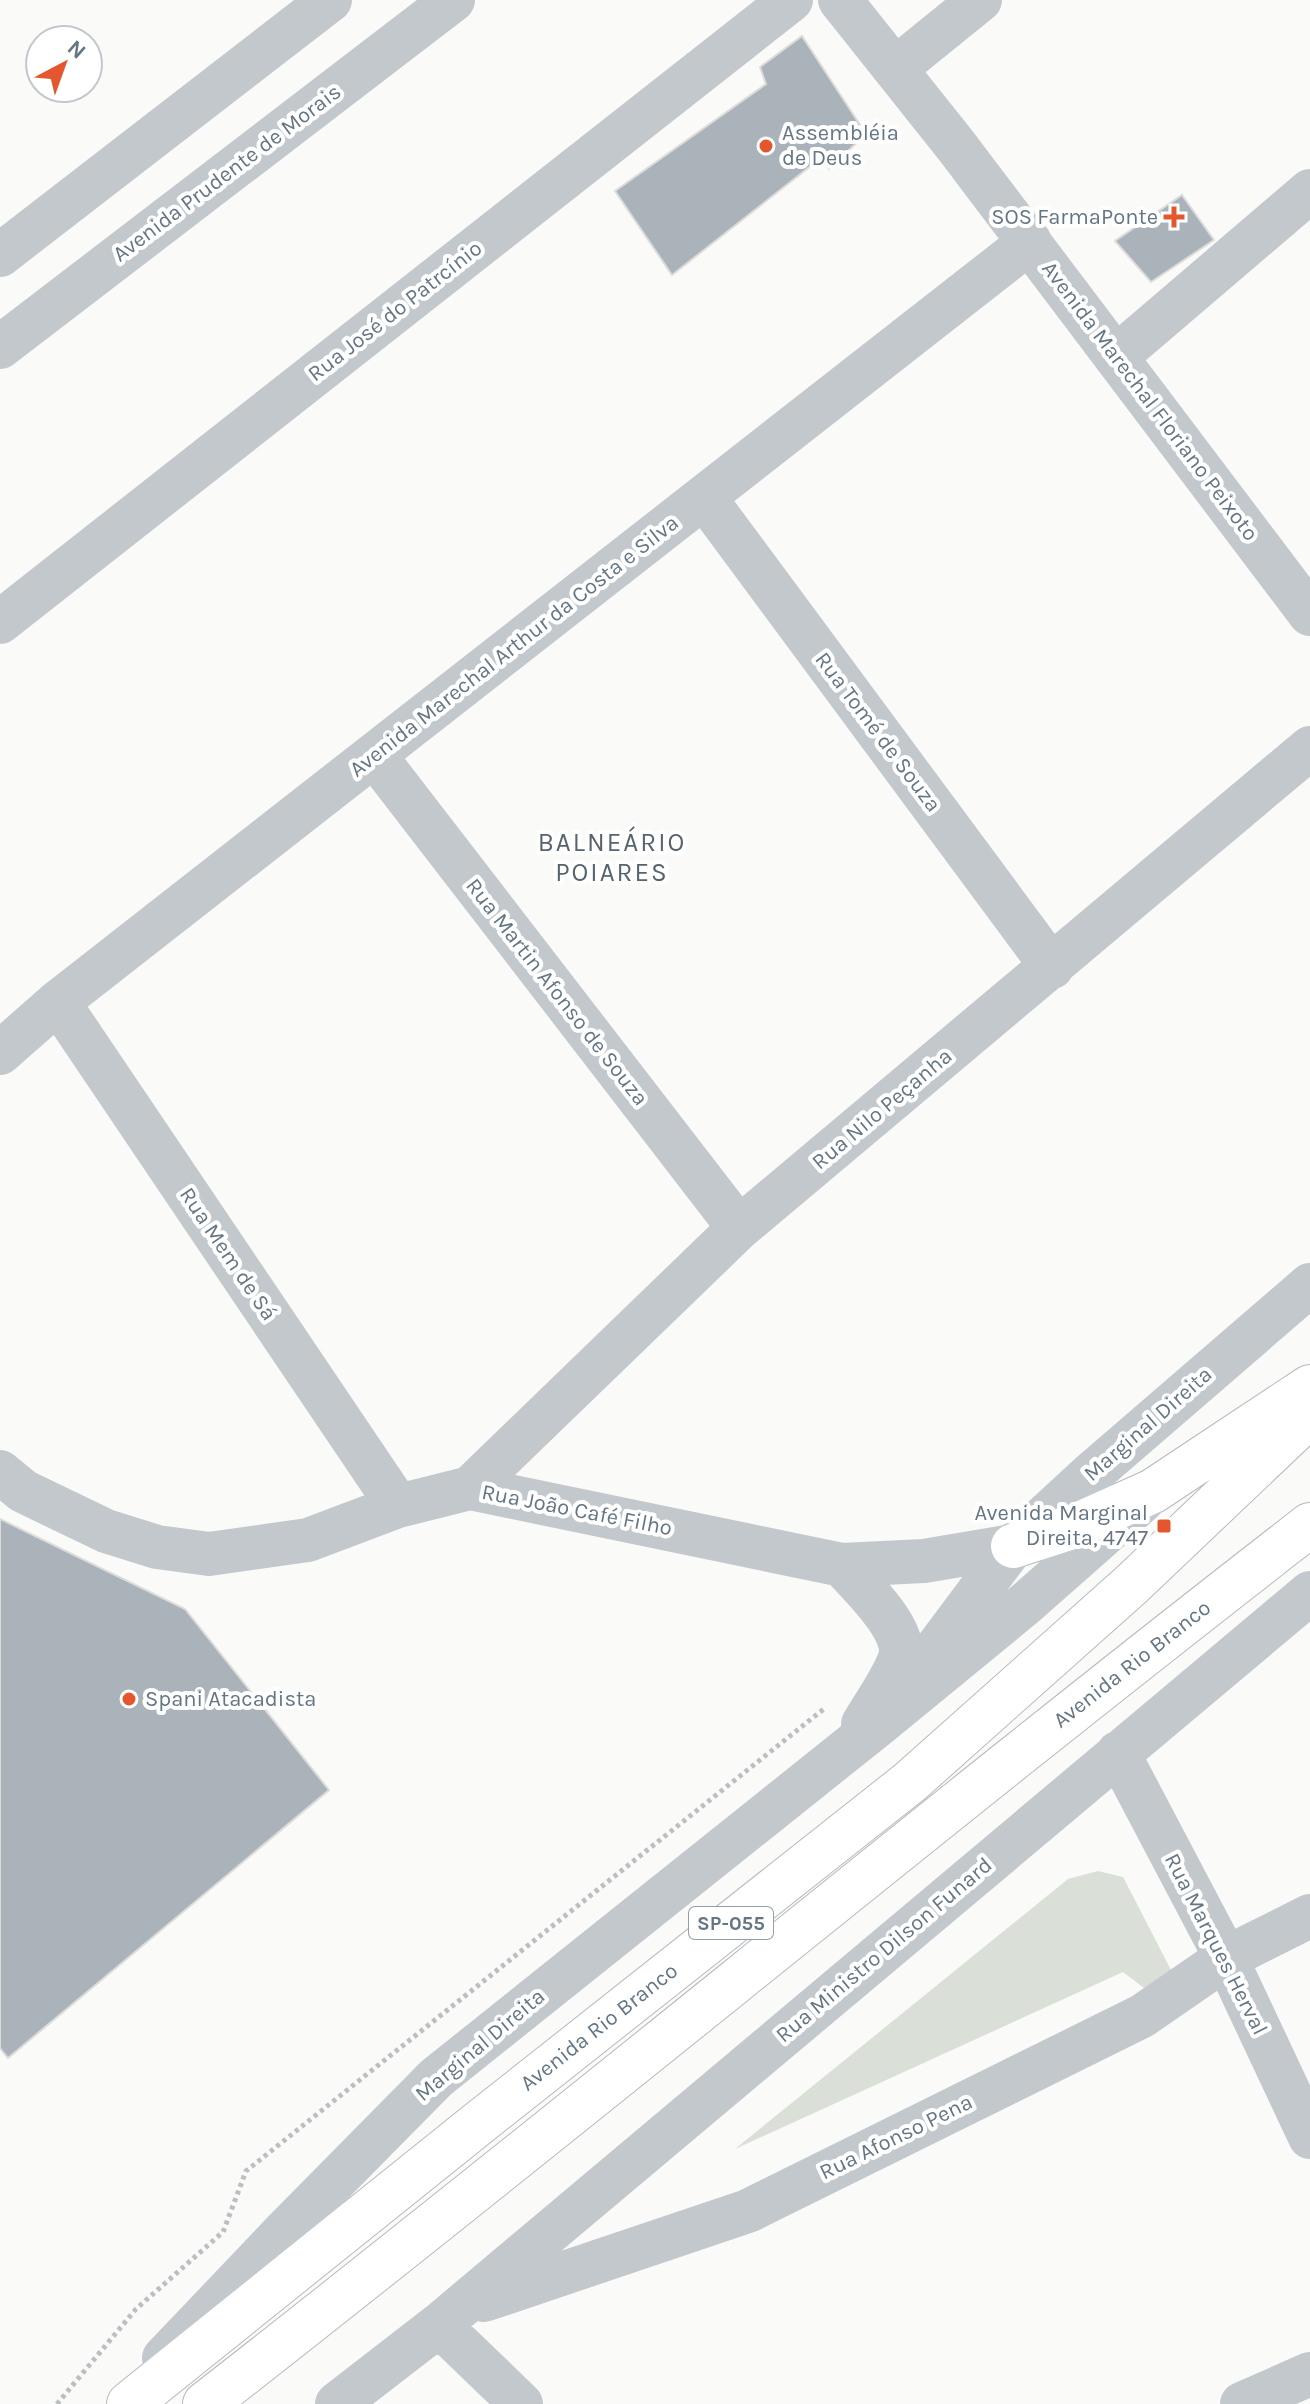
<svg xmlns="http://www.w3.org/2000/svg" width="1310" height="2404" font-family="Karla,sans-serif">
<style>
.green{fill:#dadfd7}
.building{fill:#aab3b9;stroke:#dcdcda;stroke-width:2}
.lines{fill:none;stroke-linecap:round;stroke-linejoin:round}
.major-casing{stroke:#b5babe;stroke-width:46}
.path{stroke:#bbbfc2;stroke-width:5;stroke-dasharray:4 4;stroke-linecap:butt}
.minor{stroke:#c3c8cc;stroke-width:44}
.major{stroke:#fff;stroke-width:44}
.poi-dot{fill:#e4572e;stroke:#fff;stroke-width:3}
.labels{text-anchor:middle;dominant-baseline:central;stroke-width:8;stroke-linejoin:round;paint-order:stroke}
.shield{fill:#fff;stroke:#939fa8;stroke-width:2}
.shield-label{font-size:20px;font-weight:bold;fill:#657683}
.poi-label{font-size:22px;fill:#657683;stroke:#fff;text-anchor:start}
.street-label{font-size:22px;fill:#657683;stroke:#fff}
.quarter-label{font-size:26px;letter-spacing:2px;fill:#57646e;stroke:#fff}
</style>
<rect width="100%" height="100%" fill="#fafaf8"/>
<path class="green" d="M1098,1871L1123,1877L1172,1972L1144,1988L1123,1972L735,2149L1068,1879Z"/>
<path class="building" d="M802,36L866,134L829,169L821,158L672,275L615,191L766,84L760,67Z
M1182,195L1214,240L1151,282L1115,241Z
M0,1519L185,1609L329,1790L8,2058L0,2048Z"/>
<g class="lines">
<defs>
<path id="major" d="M1013,1546L1075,1526L1153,1491L1310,1387
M129,2404L480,2122L910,1782L1131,1585L1310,1415
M205,2404C576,2115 938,1813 1310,1525"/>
</defs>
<use href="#major" class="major-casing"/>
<path class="path" d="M57,2404L136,2309L223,2232L246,2171L825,1708"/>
<path class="minor" d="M840,0L957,147L1310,614
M896,68L980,0
M0,255L330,0
M0,347L453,0
M1117,356L1310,191
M704,497L1052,967
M0,622L791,0
M375,756L739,1228
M58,1002L398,1506
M0,1053L58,1002L1030,242
M0,1472L23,1491L106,1531L157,1547L209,1554L308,1540L398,1506L470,1488L842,1565L924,1561L1013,1546
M470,1488L739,1228L1310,748
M842,1565C859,1584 909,1631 900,1658C892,1681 875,1703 863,1724
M924,1665L1013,1546L1090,1475L1310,1285
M1118,1753L1226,1958L1310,2137
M484,2300L748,2211L1142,2016L1226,1958L1310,1916
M439,2325L521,2404
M164,2358L284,2232L436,2078L879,1724L1024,1605L1143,1500
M337,2404L439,2325L1310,1593
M1242,2404L1310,2374"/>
<use href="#major" class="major"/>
</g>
<g class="poi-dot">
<circle cx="766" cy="146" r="8"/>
<path d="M1170 205h8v8h8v8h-8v8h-8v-8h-8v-8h8z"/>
<rect x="1156" y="1518" width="16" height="16" rx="4"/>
<circle cx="129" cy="1699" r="8"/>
</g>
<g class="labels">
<rect class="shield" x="689" y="1907" width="84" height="32" rx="6"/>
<g class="shield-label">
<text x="731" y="1923">SP-055</text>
</g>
<g class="poi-label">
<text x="782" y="133">Assembléia<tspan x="782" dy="25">de Deus</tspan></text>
<text x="1158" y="217" text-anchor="end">SOS FarmaPonte</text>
<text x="1148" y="1513" text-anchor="end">Avenida Marginal<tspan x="1148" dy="25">Direita, 4747</tspan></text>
<text x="145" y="1699">Spani Atacadista</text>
</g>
<g class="street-label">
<text transform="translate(227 173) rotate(-37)">Avenida Prudente de Morais</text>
<text transform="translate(395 311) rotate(-38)">Rua José do Patrcínio</text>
<text transform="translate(1150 401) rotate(53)">Avenida Marechal Floriano Peixoto</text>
<text transform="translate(514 646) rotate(-38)">Avenida Marechal Arthur da Costa e Silva</text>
<text transform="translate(878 732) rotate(53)">Rua Tomé de Souza</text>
<text transform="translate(557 992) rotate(52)">Rua Martin Afonso de Souza</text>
<text transform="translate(882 1109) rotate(-40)">Rua Nilo Peçanha</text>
<text transform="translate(228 1254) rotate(56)">Rua Mem de Sá</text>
<text transform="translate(1148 1424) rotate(-41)">Marginal Direita</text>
<text transform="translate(577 1510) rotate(11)">Rua João Café Filho</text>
<text transform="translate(1132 1664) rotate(-38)">Avenida Rio Branco</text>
<text transform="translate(1216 1944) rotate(63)">Rua Marques Herval</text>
<text transform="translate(884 1950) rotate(-40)">Rua Ministro Dilson Funard</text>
<text transform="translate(599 2027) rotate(-38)">Avenida Rio Branco</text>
<text transform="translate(480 2045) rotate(-40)">Marginal Direita</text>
<text transform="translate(896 2137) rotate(-26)">Rua Afonso Pena</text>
</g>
<g class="quarter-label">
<text x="612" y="842">BALNEÁRIO<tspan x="612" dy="30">POIARES</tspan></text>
</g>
</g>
<g transform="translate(64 64) rotate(41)"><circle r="38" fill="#ffffff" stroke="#c1c8cd" stroke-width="2"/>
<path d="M0-6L14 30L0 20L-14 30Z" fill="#e4572e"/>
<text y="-12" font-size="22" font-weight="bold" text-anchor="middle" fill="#657683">N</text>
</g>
</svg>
